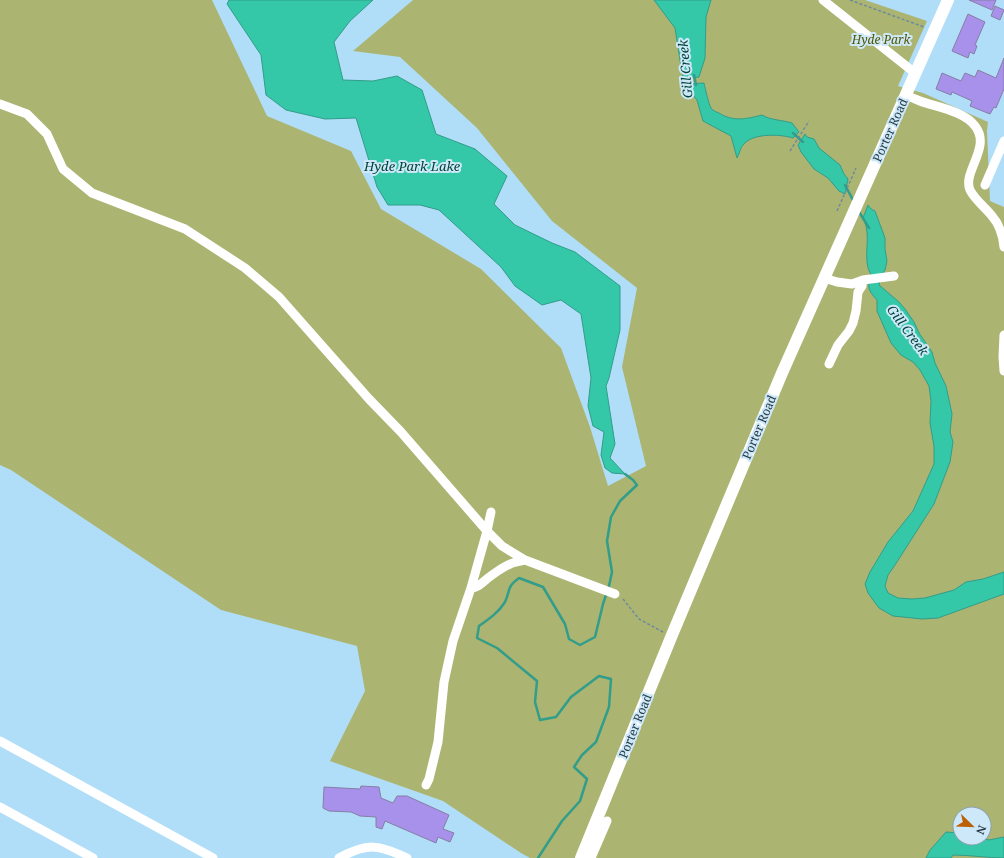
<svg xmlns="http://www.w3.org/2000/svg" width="1004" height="858" font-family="'Noto Serif',serif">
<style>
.green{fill:#acb471;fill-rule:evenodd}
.water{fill:#35c8a8;stroke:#319d8a}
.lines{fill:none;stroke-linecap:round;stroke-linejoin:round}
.stream{stroke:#319d8a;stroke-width:2.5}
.building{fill:#a791ea;stroke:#867ea5}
.path{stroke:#6c8c9e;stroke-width:1.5;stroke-dasharray:3 2;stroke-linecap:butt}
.minor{stroke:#fff;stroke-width:9}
.major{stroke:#fff;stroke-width:12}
.labels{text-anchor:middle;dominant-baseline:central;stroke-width:4;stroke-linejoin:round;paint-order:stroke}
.park-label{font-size:12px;font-style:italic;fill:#4f5502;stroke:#cde8f8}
.street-label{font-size:12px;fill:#283a44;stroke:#cde8f8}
.water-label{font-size:13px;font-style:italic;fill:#034336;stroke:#cde8f8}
</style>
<rect width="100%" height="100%" fill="#b0def8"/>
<path class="green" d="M0,0H212L267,116L351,151L381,209L481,269L561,348L590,427L608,486L646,466L622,367L637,288L552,221L477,128L400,57L353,51L413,0H865L927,21L898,86L923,93L988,122L987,131L990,201L1004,207V858H530L521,853L443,801L330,761L365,691L357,646L221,610L11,470L0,465ZM960,814H984V838H960Z"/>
<path class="water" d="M229,0H373L350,21L334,42L343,80L373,81L397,76L422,90L436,134L475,149L507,176L494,204L515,225L552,243L575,252L620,286V330L609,378L606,386L615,444L610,458L625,474L612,473L605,468L601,455L604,432L593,426L588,406L591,378L581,314L561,300L542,305L515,286L501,267L439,210L420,205H388L377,187L356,118L325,119L286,110L266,95L261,55L227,4Z
M654,0H711L706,17L705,58L699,77L683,79L675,28Z
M704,83C705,88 709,105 711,108C712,110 716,112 719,113C733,122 747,119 762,115C770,120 782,120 792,123L799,132L793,138C780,134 753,133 744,144C740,147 740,153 737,158L731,136L703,121L697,100L688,89L689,84Z
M805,134L807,137L814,139L819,148L840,165L844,174L848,179L845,194L839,191L828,178L814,169L801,152L798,145Z
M868,205L871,209L875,211L885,238V249L887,261L885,270L881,276L879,285L899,302L905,309L914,322L919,333L932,352L935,363L946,386L952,414L950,432L953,442L950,462L934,504L895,565L888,575L885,586L888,593L898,598L912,599L925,598L954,590L966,582L983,579L1004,572V594L938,618L922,619L893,616L879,608L868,593L865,584L870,572L888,542L913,511L934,464V446L930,423L931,401L929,386L920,370L913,362L901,355L891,343L877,311V300C868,290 867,288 871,275C861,258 873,236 863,218Z
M946,832L960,833V838H983L989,840L1004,837V858C987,858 971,855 953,855L951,858H926L930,850Z"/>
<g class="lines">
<path class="stream" d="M694,75L696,85
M793,133L803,142
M845,185L854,202
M858,210L869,228
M538,858L562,821L580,801L587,779L574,767L582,755L596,742L609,707L611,679L599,676L571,697L556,717L540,720L535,702L537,681L497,648L477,638L479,626C489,619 499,612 505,602C511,589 506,588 519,578L543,587L565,624L569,639L580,645L595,637L603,604L609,586L612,572L607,541L611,517L620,501L637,485L633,480L625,474"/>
</g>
<path class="building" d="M969,0H996L992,10Z
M995,6L1004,10L1000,20L991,16Z
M968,14L985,22L975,45L977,46L974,54L970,52L968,58L952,51Z
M1004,58V89L996,108L994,107L990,114L970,106L972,101L952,92L951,95L936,89L942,73L961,81L965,73L975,77L978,70L996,78Z
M361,786L379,787L381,798L393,803L397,796H407L449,815L443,829L454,833L450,842L438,837L436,843L385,821L382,829L376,827V817L360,816L351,812L329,811L323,808L324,787L360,789Z"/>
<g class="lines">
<path class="path" d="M850,0L924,27
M790,151L809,121
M837,211L856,168
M623,599L639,619L663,632"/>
<path class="minor" d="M823,0L915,73
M906,95C910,97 915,99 920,101C936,107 964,111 975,126C992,147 962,172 970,190C975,200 985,207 992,216C999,224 1003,236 1004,247
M0,104L27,114L47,134L63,169L92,193L185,229L245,268L279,297L369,399L401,432L487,531L502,546L525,560L615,594
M985,185L1004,141
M824,278L837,282L852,284L863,280L894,276
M1004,335L1003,357L1004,371
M829,364L838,345L849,331L853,323L856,311L858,292L862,286L863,280
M471,588C478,588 483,582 488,578C500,569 510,562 525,560
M0,741L213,858
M426,785L429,779L438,742L444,682L453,641L471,588L487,531L491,512
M0,807L93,858
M339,858C367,843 378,844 407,858
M591,858L607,821"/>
<path class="major" d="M581,858L672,635L782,373L948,0"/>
</g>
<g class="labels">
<g class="park-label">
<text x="881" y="39">Hyde Park</text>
</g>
<g class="street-label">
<text transform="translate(890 130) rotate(-66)">Porter Road</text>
<text transform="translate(759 427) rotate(-67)">Porter Road</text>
<text transform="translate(635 726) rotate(-68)">Porter Road</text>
</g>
<g class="water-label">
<text transform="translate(685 69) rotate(-95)">Gill Creek</text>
<text x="412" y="166">Hyde Park Lake</text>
<text transform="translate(908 330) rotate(53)">Gill Creek</text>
</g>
</g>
<g transform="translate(972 826) rotate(113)"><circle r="19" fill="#cde8f8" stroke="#8ba2b0"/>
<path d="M0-3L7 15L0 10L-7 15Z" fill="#bc6008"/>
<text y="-6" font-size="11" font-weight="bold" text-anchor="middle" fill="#283a44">N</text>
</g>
</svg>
